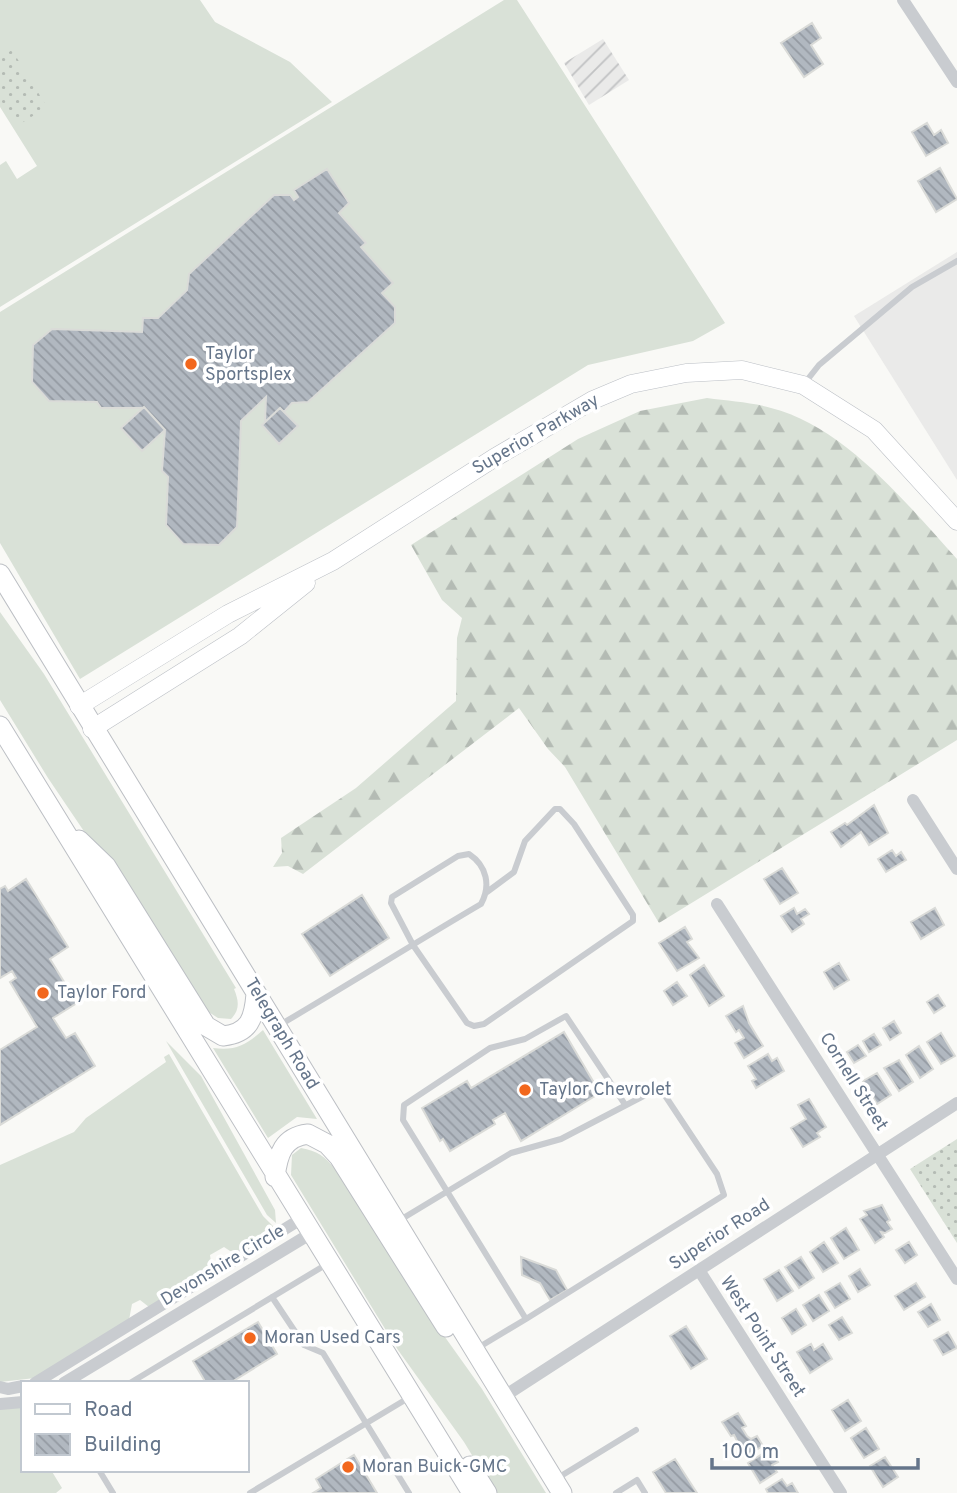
<svg xmlns="http://www.w3.org/2000/svg" width="957" height="1493" font-family="Overpass,sans-serif">
<style>
.built{fill:#eaeae9}
.industrial{fill:url(#industrial-furrows)}
.grass{fill:#d9e1d7}
.forest{fill:url(#forest-firs)}
.park{fill:url(#park-dots)}
.building{fill:url(#building-back-hatch);stroke:#dadbd8;stroke-width:2}
.lines{fill:none;stroke-linecap:round;stroke-linejoin:round}
.secondary-casing{stroke:#bbbfc5;stroke-width:19}
.primary-casing{stroke:#bcbfc4;stroke-width:21}
.lane{stroke:#c9ccd0;stroke-width:6}
.street{stroke:#c9ccd0;stroke-width:12}
.secondary{stroke:#fff;stroke-width:18}
.primary{stroke:#fff;stroke-width:19}
.poi-dot{fill:#f2671d;stroke:#fff;stroke-width:2.5}
.labels{text-anchor:middle;dominant-baseline:central;stroke-width:7;stroke-linejoin:round;paint-order:stroke}
.poi-label{font-size:18px;fill:#65758a;stroke:#fff;text-anchor:start}
.street-label{font-size:18px;fill:#65758a;stroke:#fff}
</style>
<defs>
<pattern id="industrial-furrows" width="10" height="10" patternUnits="userSpaceOnUse" patternTransform="scale(1.75)"><rect width="10" height="10" fill="#eaeae9"/><path d="M-1 1l2-2M0 10L10 0M9 11l2-2" fill="none" stroke="#c1c2c3"/></pattern>
<pattern id="forest-firs" width="22" height="20" patternUnits="userSpaceOnUse" patternTransform="scale(1.75)"><rect width="22" height="20" fill="#d9e1d7"/><path d="M5 1l3.5 6h-7zM16 11l3.5 6h-7z" fill="#b4bbb4"/></pattern>
<pattern id="park-dots" width="8" height="8" patternUnits="userSpaceOnUse" patternTransform="scale(1.75)"><rect width="8" height="8" fill="#d9e1d7"/><path d="M2 2h.1M6 6h.1" fill="none" stroke="#b4bbb4" stroke-width="1.8" stroke-linecap="round"/></pattern>
<pattern id="building-back-hatch" width="6" height="6" patternUnits="userSpaceOnUse" patternTransform="scale(1.75)"><rect width="6" height="6" fill="#b1b8c0"/><path d="M-1 5l2 2M0 0l6 6M5-1l2 2" fill="none" stroke="#949aa2"/></pattern>
</defs>
<rect width="100%" height="100%" fill="#f9f9f6"/>
<path class="built" d="M957,252V480L854,316Z"/>
<path class="industrial" d="M603,39L629,80L589,105L564,63Z"/>
<path class="grass" d="M0,0H200L215,22L290,62L332,102L0,307V165L6,161L17,179L37,166L0,107Z
M504,0H517L725,323L693,341L588,365L80,679L0,543V312Z
M0,612L44,674L236,988L234,989C239,1001 240,1010 231,1019L218,1018L204,1009L48,778L0,700Z
M263,1030L317,1119L297,1117L268,1138L213,1048C236,1051 246,1045 263,1030Z
M166,1041L201,1076L275,1210L276,1223L267,1215Z
M169,1054L263,1216L274,1227L240,1250L230,1251L224,1247L210,1255L211,1262L206,1271L149,1307L140,1300L132,1304L129,1320L35,1378L0,1382V1165L74,1132L86,1118L166,1062L164,1057Z
M301,1148C317,1151 325,1156 335,1169L337,1168L415,1295L482,1389L546,1493H495L464,1442L398,1350L291,1175L292,1155Z
M23,1407V1470H51L62,1488L56,1493H0V1408Z"/>
<path class="forest" d="M707,398C728,401 751,402 771,408C844,426 908,505 957,559V740L659,923L565,767L548,749L519,708L303,874L288,866L273,867L282,853L281,838L356,788L456,701L457,638L462,618L442,600L411,545L578,439L640,411Z"/>
<path class="park" d="M12,50L47,107L17,126L0,99V57Z
M957,1139V1243L910,1169Z"/>
<path class="building" d="M812,23L821,38L811,45L823,64L804,77L781,43Z
M927,123L934,135L941,130L948,143L926,156L912,132Z
M940,168L957,199L936,212L918,181Z
M327,169L349,203L339,213L366,243L361,247L393,283L382,293L395,307V323L308,402L292,403L284,412L280,408L265,422L266,397L241,421L237,527L219,545L183,544L166,525L168,477L162,471L165,430L145,408H101L97,402L49,401L32,382L33,345L52,329L142,332L143,318H158L187,290L189,274L274,195H290L294,200L298,197L294,190Z
M144,407L165,430L142,451L121,428Z
M280,408L298,426L279,444L262,425Z
M874,805L888,833L869,845L861,832L841,847L831,832L845,823L847,825Z
M892,850L896,856L901,852L906,860L886,872L878,859Z
M782,868L798,893L780,904L764,879Z
M26,879L68,947L50,959L77,1003L53,1018L66,1038L75,1033L95,1066L0,1125V1050L37,1027L10,982L16,978L12,971L0,978V889L5,886L8,891Z
M362,895L389,938L330,976L302,934Z
M794,908L797,914L805,909L809,914L801,919L804,924L792,932L781,916Z
M935,908L944,925L921,939L911,922Z
M685,927L692,939L687,942L699,958L677,971L659,943Z
M839,963L849,980L834,989L824,972Z
M704,965L724,996L709,1006L690,975Z
M677,982L687,996L673,1005L664,991Z
M938,995L945,1006L934,1013L927,1002Z
M743,1006L749,1023L763,1046L744,1058L735,1043L744,1038L739,1030L736,1032L726,1016Z
M894,1021L901,1033L890,1040L883,1028Z
M564,1032L600,1093L521,1141L505,1113L493,1120L495,1124L450,1151L443,1139L440,1141L422,1108L467,1081L471,1088Z
M941,1033L955,1056L941,1064L927,1042Z
M874,1034L881,1045L869,1052L863,1041Z
M858,1045L866,1056L854,1063L847,1052Z
M919,1046L933,1069L920,1078L906,1055Z
M768,1054L772,1061L777,1058L784,1071L756,1088L752,1081L756,1079L748,1066Z
M899,1060L913,1082L899,1091L884,1068Z
M877,1073L891,1095L877,1104L863,1081Z
M809,1099L826,1127L817,1133L820,1137L803,1147L791,1128L806,1119L798,1105Z
M882,1205L890,1220L887,1222L892,1229L885,1233L881,1232L884,1237L875,1243L860,1219L867,1215L864,1211Z
M846,1228L859,1250L844,1259L831,1238Z
M824,1242L838,1263L823,1272L810,1252Z
M909,1242L917,1255L905,1263L896,1250Z
M521,1257L556,1270L567,1290L550,1300L540,1283L522,1275Z
M801,1257L814,1278L799,1288L785,1267Z
M860,1269L870,1285L858,1292L849,1276Z
M779,1270L793,1291L777,1301L764,1279Z
M840,1283L850,1299L835,1308L825,1292Z
M916,1283L925,1297L904,1310L895,1296Z
M819,1295L829,1311L813,1321L803,1305Z
M931,1304L940,1320L928,1327L918,1312Z
M796,1309L806,1325L792,1334L782,1318Z
M842,1317L852,1333L839,1340L829,1325Z
M258,1322L277,1354L230,1383H206L193,1361Z
M686,1326L707,1359L691,1369L670,1336Z
M948,1332L957,1348L943,1355L934,1340Z
M811,1344L814,1350L823,1344L832,1359L810,1373L797,1352Z
M848,1400L861,1421L845,1431L832,1410Z
M738,1413L746,1426L742,1428L747,1436L751,1439L757,1436L763,1446L745,1456L734,1435L731,1436L722,1422Z
M866,1428L879,1449L864,1458L851,1438Z
M770,1449L778,1462L772,1465L777,1472L760,1483L748,1463Z
M354,1455L377,1493H313L321,1488L316,1479Z
M885,1457L898,1477L883,1487L870,1466Z
M675,1459L697,1493H666L653,1472Z
M782,1479L787,1486L792,1483L798,1493H768L766,1489Z"/>
<g class="lines">
<defs>
<path id="secondary" d="M79,706L228,614L333,561L494,458L593,400L631,384L686,373L742,370L803,385L874,430L957,521
M92,729L240,636L306,583"/>
<path id="primary" d="M0,574L562,1493
M0,726L472,1493
M79,840L106,866L206,1026L223,1036C250,1033 254,1018 256,994
M275,1177C278,1154 283,1137 308,1134L327,1144L339,1157L446,1327
M470,1466L487,1493"/>
</defs>
<use href="#secondary" class="secondary-casing"/>
<use href="#primary" class="primary-casing"/>
<path class="lane" d="M804,384L819,365L912,287L957,261
M278,1026C346,986 413,944 481,904C491,886 487,866 469,854L458,856L392,897L391,903L413,945L467,1023L474,1026L484,1024L633,921V915L574,824L560,809H555L525,841L514,872L487,892
M400,1220L511,1153L561,1139L657,1089L664,1094L717,1174L724,1195L526,1319
M272,1297L304,1345L323,1353L409,1493
M476,1349L526,1319L403,1120L404,1105L490,1048L525,1039L566,1016L624,1103
M130,1383L327,1264
M99,1470L113,1493
M556,1479L636,1430
M250,1493L410,1397
M616,1493L637,1480L645,1493"/>
<path class="street" d="M903,0L957,82
M913,800L957,869
M717,904L957,1279
M699,1270L841,1493
M35,1383L301,1219
M64,1383L310,1234
M0,1387L8,1389L23,1386
M503,1397L957,1103
M0,1404L23,1402"/>
<use href="#secondary" class="secondary"/>
<use href="#primary" class="primary"/>
</g>
<g class="poi-dot">
<circle cx="191" cy="364" r="7"/>
<circle cx="43" cy="993" r="7"/>
<circle cx="525" cy="1090" r="7"/>
<circle cx="250" cy="1338" r="7"/>
<circle cx="348" cy="1467" r="7"/>
</g>
<g class="labels">
<g class="poi-label">
<text x="205" y="354">Taylor<tspan x="205" dy="21">Sportsplex</tspan></text>
<text x="57" y="993">Taylor Ford</text>
<text x="539" y="1090">Taylor Chevrolet</text>
<text x="264" y="1338">Moran Used Cars</text>
<text x="362" y="1467">Moran Buick-GMC</text>
</g>
<g class="street-label">
<text transform="translate(536 435) rotate(-30)">Superior Parkway</text>
<text transform="translate(281 1034) rotate(59)">Telegraph Road</text>
<text transform="translate(853 1082) rotate(58)">Cornell Street</text>
<text transform="translate(720 1235) rotate(-33)">Superior Road</text>
<text transform="translate(223 1266) rotate(-31)">Devonshire Circle</text>
<text transform="translate(762 1337) rotate(57)">West Point Street</text>
</g>
</g>
<rect x="21" y="1381" width="228" height="91" fill="#ffffff" stroke="#c1c8d0" stroke-width="2"/>
<rect x="35" y="1404" width="35" height="10" fill="#ffffff" stroke="#c1c8d0" stroke-width="2"/>
<text x="84" y="1416" font-size="21" fill="#65758a">Road</text>
<rect x="35" y="1434" width="35" height="21" fill="url(#building-back-hatch)" stroke="#c1c8d0" stroke-width="2"/>
<text x="84" y="1451" font-size="21" fill="#65758a">Building</text>
<path d="M712 1458v10h206v-10" fill="none" stroke="#65758a" stroke-width="3.5"/>
<text x="722" y="1458" font-size="21" fill="#65758a" stroke="#ffffff" stroke-width="5" paint-order="stroke">100 m</text>
</svg>
